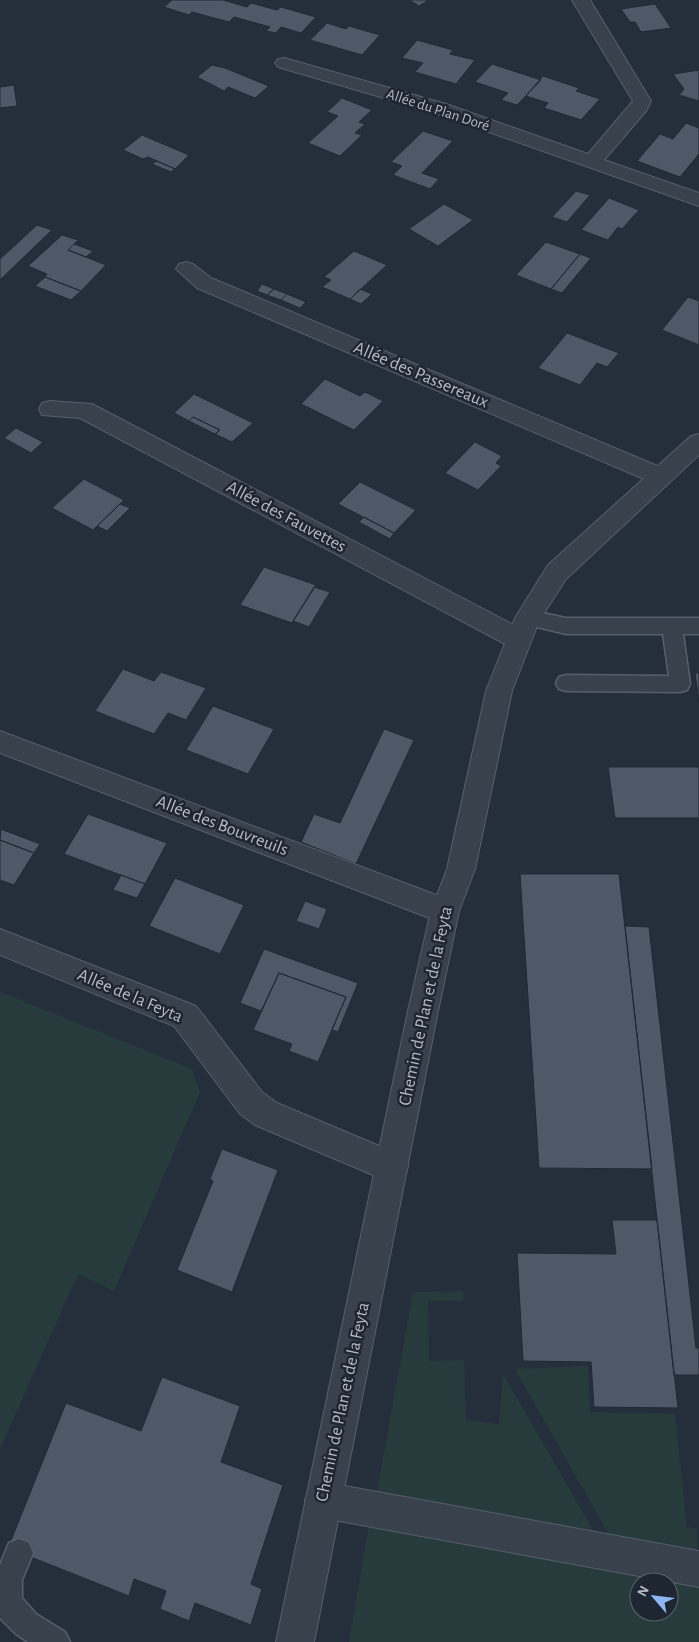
<svg xmlns="http://www.w3.org/2000/svg" width="699" height="1642" font-family="'Alegreya Sans',sans-serif">
<style>
.green{fill:#273b3d;fill-rule:evenodd}
.building{fill:#4e5867;stroke:#202833}
.lines{fill:none;stroke-linecap:round;stroke-linejoin:round}
.service-casing{stroke:#575f6a;stroke-width:3}
.pedestrian-casing{stroke:#575f6a;stroke-width:2}
.minor-casing{stroke:#575f6a;stroke-width:2}
.tertiary-casing{stroke:#575f6a;stroke-width:2}
.service{fill:#39414c;fill-rule:evenodd}
.pedestrian{fill:#39414c;fill-rule:evenodd}
.minor{fill:#39414c;fill-rule:evenodd}
.tertiary{fill:#39414c;fill-rule:evenodd}
.labels{text-anchor:middle;dominant-baseline:central;stroke-width:5;stroke-linejoin:round;paint-order:stroke}
.far-street-label{font-size:15px;fill:#b5bcc8;stroke:#1e2631}
.street-label{font-size:18px;fill:#b5bcc8;stroke:#1e2631}
</style>
<rect width="100%" height="100%" fill="#252f3c"/>
<path class="green" d="M0,992L192,1069L200,1092L114,1291L78,1274L0,1449Z
M463,1291V1301H428L429,1361L464,1360L466,1420L499,1424L503,1374L596,1535L376,1497L413,1292Z
M588,1366L590,1412L675,1414L687,1527L698,1529L697,1554L612,1540L515,1369Z
M369,1525L699,1582V1642H349ZM639,1582H669V1612H639Z"/>
<path class="building" d="M172,0H223L247,7L251,3L277,10L281,7L316,17L301,33L281,27L276,33L266,31L270,27L234,17L229,22L192,12L189,15L164,7Z
M409,0H429L419,6Z
M655,4L671,28L641,32L635,22H630L621,9Z
M327,23L346,29L349,26L380,35L362,55L310,40Z
M417,40L453,50L450,54L475,60L456,84L415,72L423,63L402,58Z
M492,64L541,80L517,105L501,100L508,93L475,82Z
M212,65L225,68L269,86L255,98L228,87L224,91L197,77Z
M699,70V101L679,95L684,89L673,74Z
M543,76L579,88L576,91L600,99L581,120L544,108L548,103L526,96Z
M14,85L17,106L0,108V87Z
M342,98L372,110L359,122L365,124L355,133L362,135L340,156L308,143L338,116L327,112Z
M686,123L699,128V154L680,177L637,161L660,134L673,139Z
M423,131L453,141L422,173L439,179L430,189L393,175L402,166L391,162Z
M142,135L189,155L175,169L148,157L143,159L123,150Z
M157,161L175,169L171,172L152,164Z
M576,191L590,195L567,222L552,217Z
M609,198L639,210L622,229L618,227L608,240L581,230Z
M444,204L473,220L438,246L409,229Z
M37,225L52,230L0,280V259Z
M62,235L78,240L68,250L106,265L81,291L45,277L47,274L28,266Z
M546,242L580,254L551,289L516,275Z
M74,244L93,251L86,257L68,250Z
M354,251L387,265L350,299L322,287L331,280L324,277Z
M580,254L591,258L562,293L551,289Z
M45,277L81,291L71,300L35,286Z
M262,284L274,289L267,295L257,291Z
M274,289L287,294L281,300L267,295Z
M360,289L372,294L361,304L350,299Z
M287,294L306,302L300,308L281,300Z
M688,297L699,301V345L662,330Z
M567,333L619,353L607,367L597,363L580,385L538,368Z
M325,379L360,396L365,392L383,401L354,430L301,404Z
M194,394L253,423L232,442L215,434L220,430L193,417L189,421L174,413Z
M193,417L220,430L215,434L189,421Z
M16,428L43,442L31,453L4,438Z
M475,442L502,456L496,463L501,466L478,490L445,473Z
M84,479L124,500L93,530L52,508Z
M360,482L416,510L394,533L338,504Z
M120,504L130,508L107,531L97,526Z
M364,517L394,533L390,539L359,522Z
M264,567L316,585L292,623L240,605Z
M314,587L330,592L309,627L293,621Z
M123,669L154,681L161,672L206,688L186,720L168,713L154,734L95,711Z
M695,673H699V702Z
M213,706L274,729L248,774L186,750Z
M384,729L414,740L356,864L301,842L314,814L340,823Z
M608,767H699V818H615Z
M88,814L167,843L145,884L64,854Z
M1,829L40,844L34,853L0,840Z
M0,840L34,853L14,885L0,880Z
M520,874H619L652,1169L539,1168Z
M121,875L145,884L137,898L113,890Z
M175,878L244,905L220,954L149,926Z
M305,901L327,909L319,929L296,921Z
M625,926L649,927L696,1348H699V1375H674Z
M264,949L358,983L338,1032L332,1030L346,997L279,973L261,1011L240,1003Z
M279,973L346,997L318,1062L289,1051L292,1044L253,1030Z
M222,1149L278,1170L232,1292L177,1270L213,1181L210,1179Z
M612,1220H657L678,1408L594,1407L591,1362L523,1361L517,1253L616,1254Z
M162,1377L240,1406L221,1462L283,1485L251,1584L262,1589L251,1625L195,1603L189,1621L160,1609L166,1591L134,1579L129,1596L8,1548L66,1403L141,1431Z"/>
<g class="lines">
<defs>
<path id="service" d="M528,610L566,618H699V634H683L690,684L687,690L680,692L566,691L559,689L556,683L559,677L566,675L669,676L663,634H566L521,623L518,618L521,613Z
M19,1539L29,1543L33,1553L22,1580V1598L36,1614L65,1632L70,1642H28L16,1634L0,1618V1565L9,1543Z"/>
<path id="pedestrian" d="M323,1482L699,1551V1587L323,1518L310,1513L305,1500L310,1487Z"/>
<path id="minor" d="M572,0H590L651,101L646,111L604,160L699,193V206L432,112L278,67L275,63L278,59L284,58L446,104L588,154L633,101Z
M186,262L193,264L211,278L667,470L671,476L667,482L659,484L651,482L197,288L176,269L179,264Z
M50,401L92,404L527,632L531,639L527,646L518,649L509,646L80,418L42,415L39,409L42,403Z
M0,731L455,902L459,911L455,920L445,924L0,753Z
M0,929L196,1006L262,1092L277,1103L403,1156L408,1167L403,1178L392,1183L255,1125L240,1114L174,1026L0,955Z"/>
<path id="tertiary" d="M699,434V455L566,579L539,621L512,691L475,869L459,911L438,1011L314,1642H276L408,1011L431,911L447,869L486,691L515,618L548,565L691,436Z"/>
</defs>
<use href="#service" class="service-casing"/>
<use href="#pedestrian" class="pedestrian-casing"/>
<use href="#minor" class="minor-casing"/>
<use href="#tertiary" class="tertiary-casing"/>
<use href="#service" class="service"/>
<use href="#pedestrian" class="pedestrian"/>
<use href="#minor" class="minor"/>
<use href="#tertiary" class="tertiary"/>
</g>
<g class="labels">
<g class="far-street-label">
<text transform="translate(438 110) rotate(18)">Allée du Plan Doré</text>
</g>
<g class="street-label">
<text transform="translate(421 375) rotate(23)">Allée des Passereaux</text>
<text transform="translate(286 517) rotate(28)">Allée des Fauvettes</text>
<text transform="translate(222 826) rotate(21)">Allée des Bouvreuils</text>
<text transform="translate(130 996) rotate(23)">Allée de la Feyta</text>
<text transform="translate(426 1006) rotate(-78)">Chemin de Plan et de la Feyta</text>
<text transform="translate(343 1402) rotate(-78)">Chemin de Plan et de la Feyta</text>
</g>
</g>
<g transform="translate(654 1597) rotate(298)"><circle r="24" fill="#1e2631" stroke="#5a626d"/>
<path d="M0-4L9 19L0 12L-9 19Z" fill="#8fb6f2"/>
<text y="-8" font-size="14" font-weight="bold" text-anchor="middle" fill="#b5bcc8">N</text>
</g>
</svg>
